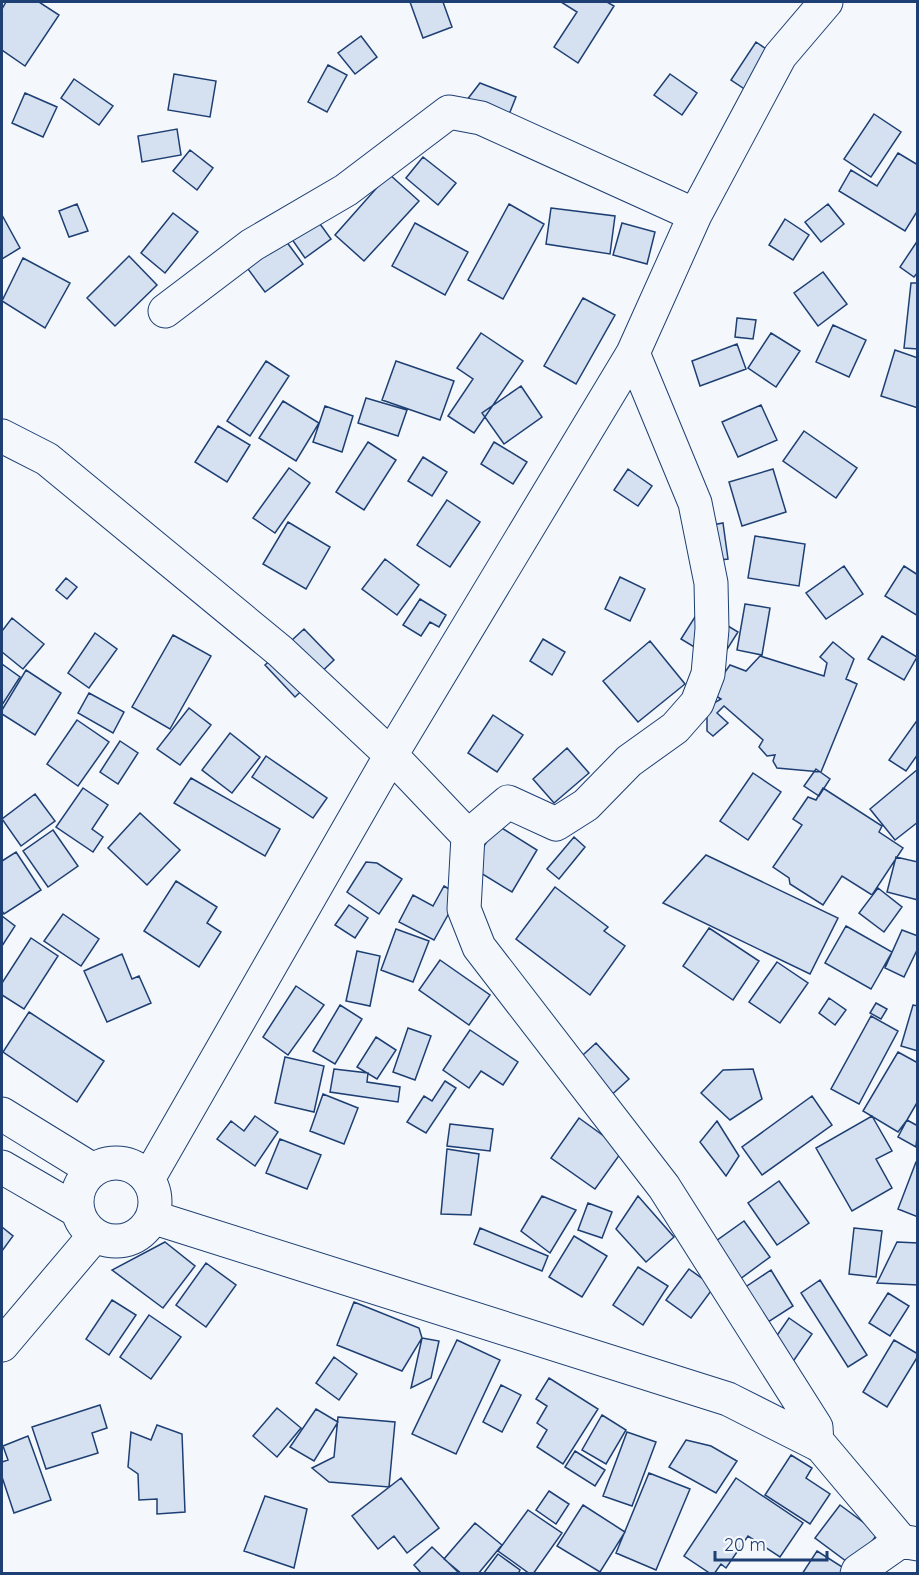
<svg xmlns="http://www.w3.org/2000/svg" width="919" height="1575" font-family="Quicksand,sans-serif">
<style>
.building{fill:#d5e0f0;stroke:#1d3f73;stroke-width:1.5}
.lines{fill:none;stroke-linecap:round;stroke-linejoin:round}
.street-casing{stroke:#1d3f73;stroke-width:35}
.street{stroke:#f4f7fb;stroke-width:33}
</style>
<rect width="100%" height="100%" fill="#f4f7fb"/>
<path class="building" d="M6,2H39L59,15L25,66L2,50V9Z
M410,2H443L452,27L423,38Z
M561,2H607L614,6L578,63L554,47L577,12Z
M361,36L377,57L355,74L338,53Z
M756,42L775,55L749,92L731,80Z
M328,65L347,75L327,112L308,102Z
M174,74L216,81L210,117L168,110Z
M670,74L697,93L682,115L654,95Z
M74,79L113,106L99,125L61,98Z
M480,83L516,97L506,122L463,105Z
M25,93L57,107L43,137L12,123Z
M874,114L901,132L871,177L844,159Z
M177,129L181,155L142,162L138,136Z
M190,150L213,168L197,190L173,171Z
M898,153L918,165V210L905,231L839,191L851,170L877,186Z
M423,157L456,183L438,205L406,178Z
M389,174L419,201L364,261L335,235Z
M77,204L88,231L69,237L59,211Z
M509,204L544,224L503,299L468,280Z
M828,204L844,224L821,242L805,222Z
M551,208L615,216L610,254L546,244Z
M173,213L198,232L165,273L141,253Z
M2,215L20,248L2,259Z
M315,217L331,239L305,258L289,235Z
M785,219L809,235L793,260L769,245Z
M415,223L468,252L445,295L392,266Z
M622,223L655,232L647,264L613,255Z
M283,237L303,264L265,292L245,265Z
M918,240V272L914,277L900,267Z
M129,256L157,285L115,326L87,298Z
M23,258L70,283L45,328L2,301Z
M823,272L847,304L818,326L794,293Z
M911,283H918V349L904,348Z
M583,298L615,315L576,384L544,366Z
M737,318L756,320L753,339L735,337Z
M833,325L866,340L849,377L816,362Z
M481,333L523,361L474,433L448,416L473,379L457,368Z
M771,333L800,351L776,387L748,368Z
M737,344L746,369L700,386L692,361Z
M895,350L918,358V408L881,396Z
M266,361L289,376L250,436L227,421Z
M396,361L454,381L440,420L382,400Z
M521,386L542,417L504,444L482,413Z
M366,398L407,410L398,436L358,423Z
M283,401L319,423L296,461L259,438Z
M761,405L777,440L738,457L722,422Z
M325,406L353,416L342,452L313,442Z
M218,426L250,445L227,482L195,462Z
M804,431L857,468L836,498L783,461Z
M368,442L396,460L364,510L336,492Z
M494,442L527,462L513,484L481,464Z
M423,457L447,472L432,496L408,481Z
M289,468L310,483L275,533L253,518Z
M628,469L652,486L638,506L614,490Z
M773,469L786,512L742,526L729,482Z
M447,500L480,522L450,567L417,545Z
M288,522L330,547L306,589L263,564Z
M723,523L728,559L696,563L691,529Z
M755,536L805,544L799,586L748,578Z
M385,559L419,585L397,615L362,589Z
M844,566L863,594L826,619L806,593Z
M904,566L918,575V616L885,596Z
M620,577L645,589L630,621L605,609Z
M66,578L77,587L67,599L56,590Z
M420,599L446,615L439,627L430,622L421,636L403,625Z
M745,604L770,608L762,655L737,650Z
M700,609L738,632L719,662L681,639Z
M12,618L44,644L23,669L2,652V631Z
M304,629L334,660L295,697L265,665Z
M95,633L117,649L89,688L68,673Z
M173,635L211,656L170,729L132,707Z
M882,636L917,657L904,680L868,659Z
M543,639L565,652L552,675L530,661Z
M650,641L685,684L638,722L603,681Z
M833,642L854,659L846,679L857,684L821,772L777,768L773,761L775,755L767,756L759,747L763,740L724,706L717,713L728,723L713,736L707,731V717L714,703L721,699L716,696L718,682L730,665L746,671L760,656L824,676L827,663L820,657Z
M2,664L20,677L2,705Z
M26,670L61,693L35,735L2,714V710Z
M89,693L124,712L113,733L78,713Z
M189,708L211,725L180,765L157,749Z
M493,715L523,735L497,772L468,753Z
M918,719V754L906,771L889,760Z
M77,720L109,742L78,786L47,764Z
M230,733L260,757L232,793L202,770Z
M120,741L138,753L118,784L100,772Z
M567,748L589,773L554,803L533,779Z
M266,756L327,798L313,818L252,777Z
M816,769L830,779L819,796L804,786Z
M918,769V822L895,840L870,809Z
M753,773L781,792L748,840L720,821Z
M191,778L280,829L265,856L174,803Z
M83,788L108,805L92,829L103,837L93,852L56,827Z
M823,788L882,826L879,832L903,848L872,895L842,876L823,905L790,884L789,878L773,867L802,825L793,819L808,797L816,800Z
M35,794L55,821L21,846L2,819Z
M140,813L180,850L147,885L108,848Z
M497,825L537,850L512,892L471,867Z
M53,830L78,866L48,887L23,851Z
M574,837L585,847L559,879L547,869Z
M16,852L41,890L4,914L2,911V861Z
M706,855L838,918L810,974L663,903Z
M896,857L918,862V900L887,892Z
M366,862L377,863L402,879L379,914L347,892Z
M176,881L217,907L207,923L221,932L199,967L144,931Z
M444,886L459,895L434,940L399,922L413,895L433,906Z
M555,887L608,927L604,931L625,946L590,995L516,939Z
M878,888L902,907L884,932L859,913Z
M349,905L368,918L355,938L335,925Z
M63,914L99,939L81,966L44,941Z
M2,916L15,926L2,946Z
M846,926L892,952L871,989L825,963Z
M709,928L759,961L733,1000L683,966Z
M396,929L429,941L413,982L381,970Z
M902,930L918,936V948L904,977L885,968Z
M31,938L58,956L24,1009L2,995V983Z
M357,951L380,956L370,1006L346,1001Z
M122,954L132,979L139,976L151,1003L107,1022L84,971Z
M440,960L490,995L469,1025L419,990Z
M777,962L808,983L780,1023L749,1002Z
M296,986L324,1005L288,1055L263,1037Z
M829,998L846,1010L835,1025L819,1013Z
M876,1003L887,1009L881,1019L870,1013Z
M340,1005L362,1019L335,1064L313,1051Z
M913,1005L918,1006V1051L901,1046Z
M29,1012L104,1061L77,1102L3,1052Z
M871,1016L898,1031L859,1104L831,1089Z
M408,1028L431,1036L415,1080L393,1072Z
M470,1030L518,1062L503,1085L481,1071L469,1088L443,1070Z
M376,1037L396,1050L377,1079L357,1067Z
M596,1043L629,1079L606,1100L573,1064Z
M898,1052L918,1063V1101L907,1120L898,1132L863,1111Z
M285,1057L324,1066L314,1112L275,1103Z
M334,1069L368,1073L367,1082L400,1087L398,1102L330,1092Z
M753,1069L762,1099L730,1120L701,1093L723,1070Z
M445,1081L456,1088L426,1133L407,1122L424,1096L432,1101Z
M323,1094L358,1108L344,1144L310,1131Z
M812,1096L832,1125L762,1175L742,1147Z
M255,1116L278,1132L255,1166L217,1139L231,1121L244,1131Z
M872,1116L892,1151L876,1159L892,1188L852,1211L816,1148Z
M579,1118L623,1150L595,1189L551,1158Z
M907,1120L918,1126L916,1147L898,1137Z
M717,1121L739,1156L726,1176L700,1142Z
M450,1124L493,1129L490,1151L447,1146Z
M280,1139L321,1155L307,1189L266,1173Z
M447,1149L479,1154L471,1215L441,1214Z
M916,1162H918V1217L898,1209Z
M779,1181L809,1223L777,1245L748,1203Z
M542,1196L576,1210L550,1253L521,1231Z
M638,1196L674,1237L646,1262L616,1229Z
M588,1203L612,1212L602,1238L578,1230Z
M744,1221L770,1257L736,1282L709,1246Z
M2,1227L13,1236L2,1251Z
M480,1228L548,1256L542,1271L474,1244Z
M854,1228L882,1231L876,1277L849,1274Z
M574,1236L607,1256L582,1297L549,1277Z
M165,1242L195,1266L163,1308L112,1270Z
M897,1242L918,1243V1285L877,1283Z
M206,1263L236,1285L206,1327L176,1305Z
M638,1267L668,1286L643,1325L613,1305Z
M689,1269L714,1287L691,1318L666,1300Z
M771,1270L793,1306L757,1329L735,1294Z
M820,1280L867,1355L848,1367L801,1293Z
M888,1293L909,1306L890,1336L869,1323Z
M112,1300L136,1315L109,1355L86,1339Z
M354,1302L419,1328L422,1338L402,1371L337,1345Z
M149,1315L181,1337L151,1379L120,1357Z
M789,1318L812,1334L792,1363L769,1347Z
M422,1338L439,1341L431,1378L411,1388Z
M457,1340L500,1360L456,1454L412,1434Z
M894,1340L918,1354V1356L887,1407L863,1392Z
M334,1357L357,1374L339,1400L316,1383Z
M549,1378L598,1409L563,1464L537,1447L547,1430L537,1423L547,1406L536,1399Z
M501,1385L521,1395L502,1432L483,1422Z
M100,1405L107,1428L92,1433L98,1453L46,1469L32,1427Z
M277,1408L301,1428L277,1457L253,1436Z
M316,1409L338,1422L314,1461L290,1447Z
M602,1415L626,1430L606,1464L582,1450Z
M338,1417L395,1422L389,1487L329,1482L312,1468L334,1457Z
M157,1425L182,1434L185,1512L157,1514V1499L139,1500L138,1474L128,1467L131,1432L151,1440Z
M627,1432L656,1442L632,1506L603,1496Z
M28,1436L51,1500L14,1513L2,1477V1462L8,1460L3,1446Z
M686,1440L711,1446L737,1461L716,1493L669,1467Z
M575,1451L605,1470L595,1486L565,1467Z
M791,1455L812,1468L806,1478L830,1494L810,1524L765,1495Z
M649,1473L690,1489L656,1570L616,1553Z
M401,1478L439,1528L407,1553L394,1536L378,1549L352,1516Z
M736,1478L803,1523L780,1557L748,1536L726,1568L721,1564L714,1574H711L684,1556Z
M549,1491L569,1504L556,1524L536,1510Z
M265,1496L307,1509L294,1568L244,1551Z
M583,1505L625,1532L600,1572L557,1546Z
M840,1505L878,1533L854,1567L815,1538Z
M528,1510L562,1533L533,1574H530L498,1551Z
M475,1523L502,1545L478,1574H462L444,1559Z
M432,1547L460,1574H422L414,1565Z
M817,1551L847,1570L845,1574H802Z
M498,1554L520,1570L518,1574H483Z"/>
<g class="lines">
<defs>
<path id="street" d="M165,311L252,245L346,190L449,112L481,118L695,215
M2,436L47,459L280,651L391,755L468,836L464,909L479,947L664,1187L816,1427L817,1444L821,1446
M468,836L508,802L556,824L586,805L629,761L675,728L697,703L708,674L712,629L711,583L695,503L633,353
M2,1114L93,1170
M77 1202a39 39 0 1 1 78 0a39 39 0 1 1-78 0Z
M2,1167L78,1211
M148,1179L391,755L633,353L695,215L780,56L826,2
M152,1217L728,1399L821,1446L901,1541L918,1544
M2,1345L95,1235
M857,1574L858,1571L901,1541"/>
</defs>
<use href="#street" class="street-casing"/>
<use href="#street" class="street"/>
</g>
<rect width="919" height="1575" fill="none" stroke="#1d3f73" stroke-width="6"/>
<path d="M715 1551v9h112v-9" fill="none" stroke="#1d3f73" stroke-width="3"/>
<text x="724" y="1551" font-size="18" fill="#1d3f73" stroke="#f4f7fb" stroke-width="4.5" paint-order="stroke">20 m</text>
</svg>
